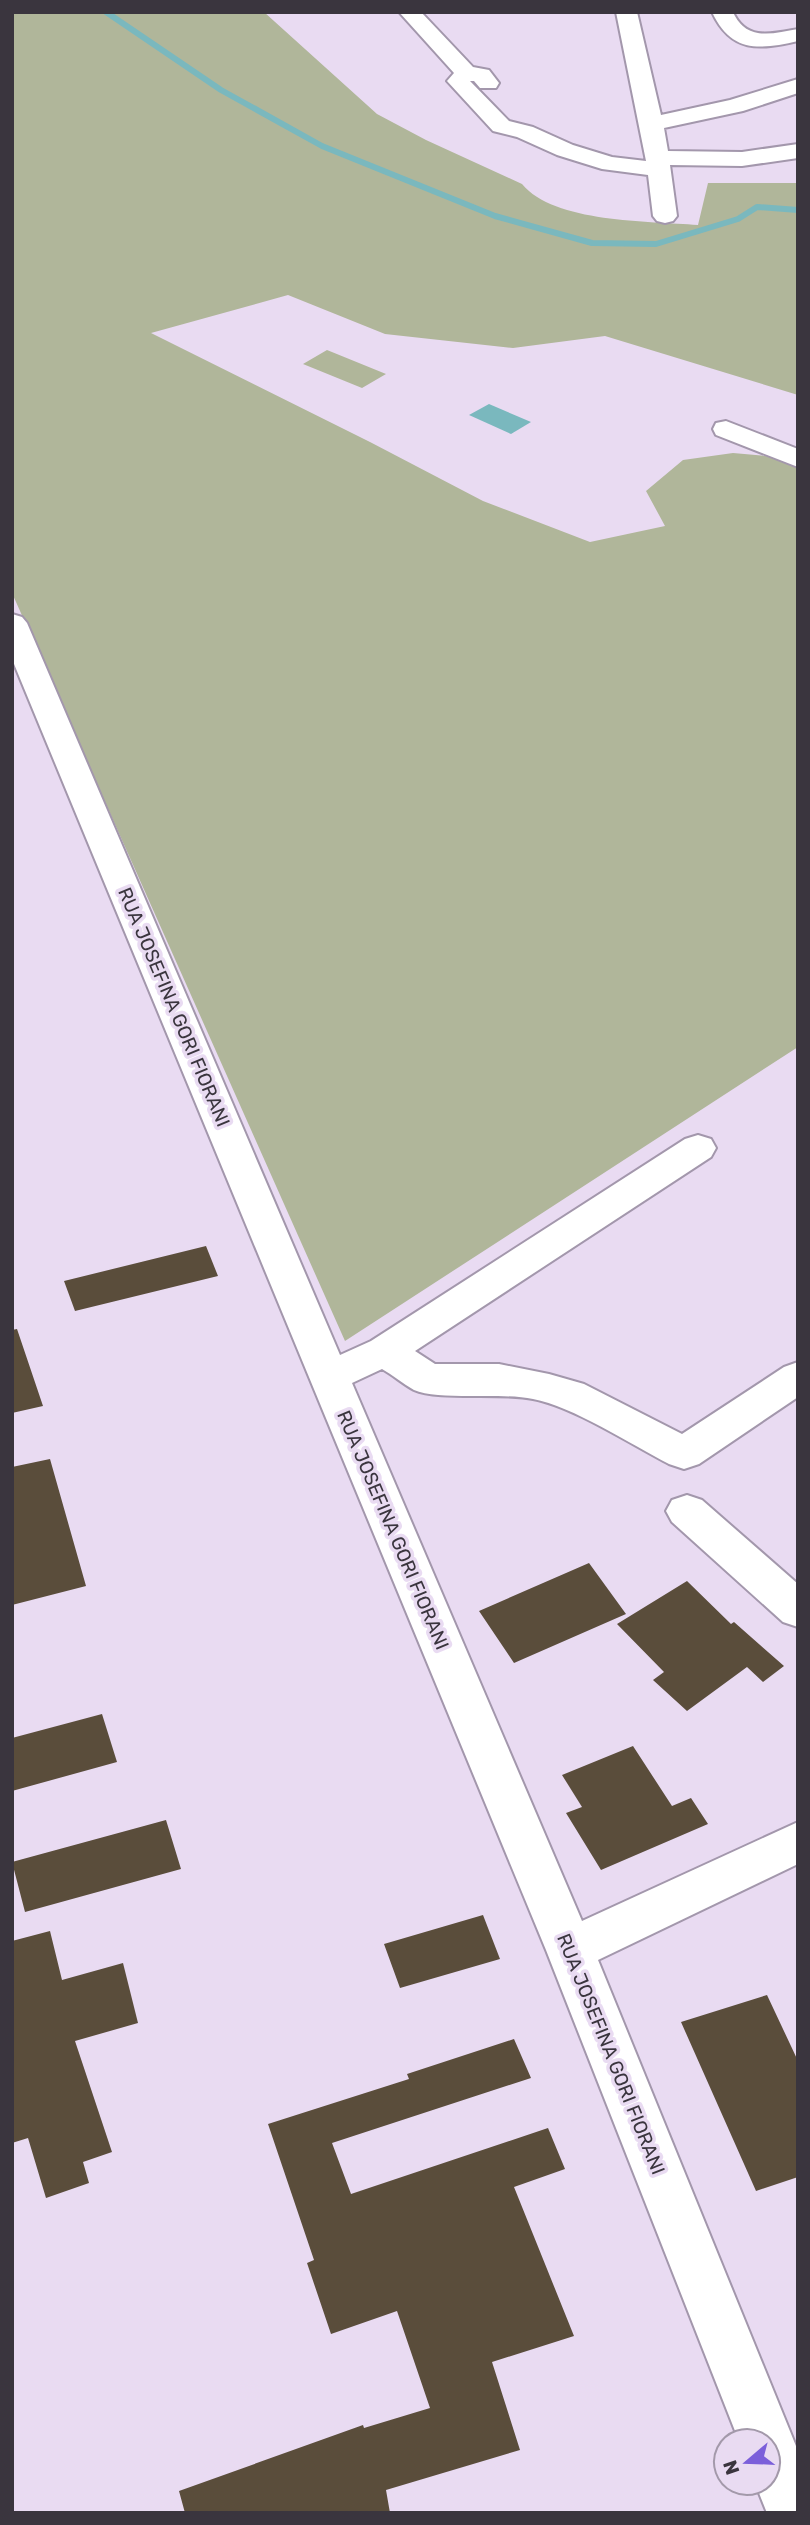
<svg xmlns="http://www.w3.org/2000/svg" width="810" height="2525" font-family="Rubik,sans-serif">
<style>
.green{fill:#b0b69a}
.water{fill:#7ab8be}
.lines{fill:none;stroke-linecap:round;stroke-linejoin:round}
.stream{stroke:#7ab8be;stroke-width:6}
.building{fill:#5a4d3b}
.minor-casing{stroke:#a397ac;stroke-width:4}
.minor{fill:#fff;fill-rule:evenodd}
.labels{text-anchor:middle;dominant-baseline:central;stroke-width:7;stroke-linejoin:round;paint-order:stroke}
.street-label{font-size:19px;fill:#3a353e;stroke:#e9dbf2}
</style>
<rect width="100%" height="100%" fill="#e9dbf2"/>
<path class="green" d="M12,12H264L377,114L426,140L522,184C554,223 649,221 698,225L708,183H798V395L605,336L513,348L385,334L288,295L151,333L370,442L483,501L590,542L665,526L646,491L683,460L733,453L798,459V1047L345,1341L12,593Z
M327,350L386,374L362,388L303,364Z"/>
<path class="water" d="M489,404L531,422L511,434L469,415Z"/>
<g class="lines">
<path class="stream" d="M106,12L221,90L322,146L495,216L592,243L656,244L738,219L757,207L798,210"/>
</g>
<path class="building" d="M206,1246L218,1276L75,1311L64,1281Z
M17,1329L43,1406L12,1413V1330Z
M50,1459L86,1586L12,1605V1467Z
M589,1563L626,1614L514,1663L479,1611Z
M687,1581L731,1624L734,1622L784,1666L763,1682L747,1667L687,1711L653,1680L664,1672L617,1624Z
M102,1714L117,1762L12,1791V1738Z
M633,1746L672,1806L691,1798L708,1824L601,1870L566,1813L582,1807L562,1775Z
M166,1820L181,1869L25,1912L12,1862Z
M483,1915L500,1959L400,1988L384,1944Z
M50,1931L62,1980L123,1963L138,2023L75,2041L112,2152L83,2162L89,2183L46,2198L28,2138L12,2143V1941Z
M767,1995L798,2061V2177L756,2191L681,2022Z
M514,2039L531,2078L332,2143L351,2194L548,2128L565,2169L514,2187L574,2336L492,2362L520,2450L386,2490L390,2513H185L179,2491L363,2425L364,2428L430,2408L397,2311L331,2334L307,2263L314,2260L268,2124L409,2079L407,2074Z"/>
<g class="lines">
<defs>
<path id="minor" d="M399,12H421L473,67L489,70L499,83L496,88H480L474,81H470L509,121L533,127L573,145L612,157L646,161L616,12H637L661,115L730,100L798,79V93L743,111L664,128L668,151L742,152L798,144V158L742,166L670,165L677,216L673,221L665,223L657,221L653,216L648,175L602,169L557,155L517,137L493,131L447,81L454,73Z
M712,12H733C746,41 771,34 798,29V41C759,50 731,53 712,12Z
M726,421L798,449V467L716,435L713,429L716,423Z
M12,614L22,617L27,623L340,1355L371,1341L685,1139L698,1135L711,1139L716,1148L711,1157L415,1351L435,1364H499L549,1374L584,1384L682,1434L784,1367L798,1362V1397L699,1464L684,1469L669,1464C632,1445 572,1406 533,1399C500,1392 438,1401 414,1390C403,1384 393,1375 382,1369L352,1383L582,1921L798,1822V1864L598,1960L798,2451V2513H767L755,2483H768V2441H739L546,1950L12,659Z
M687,1495L702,1500L798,1584V1627L783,1622L672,1522L666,1511L672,1500Z"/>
</defs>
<use href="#minor" class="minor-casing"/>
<use href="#minor" class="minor"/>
</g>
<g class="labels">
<g class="street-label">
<text transform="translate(174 1007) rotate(67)">RUA JOSEFINA GORI FIORANI</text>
<text transform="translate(393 1530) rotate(67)">RUA JOSEFINA GORI FIORANI</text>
<text transform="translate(611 2054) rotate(68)">RUA JOSEFINA GORI FIORANI</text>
</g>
</g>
<rect width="810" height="2525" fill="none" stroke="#3a353e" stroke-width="28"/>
<g transform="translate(747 2462) rotate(251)"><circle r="33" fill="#e9dbf2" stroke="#a399aa" stroke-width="2"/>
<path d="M0-5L12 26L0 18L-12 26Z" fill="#7b5fda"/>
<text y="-10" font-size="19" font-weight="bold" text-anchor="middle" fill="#3a353e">N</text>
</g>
</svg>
